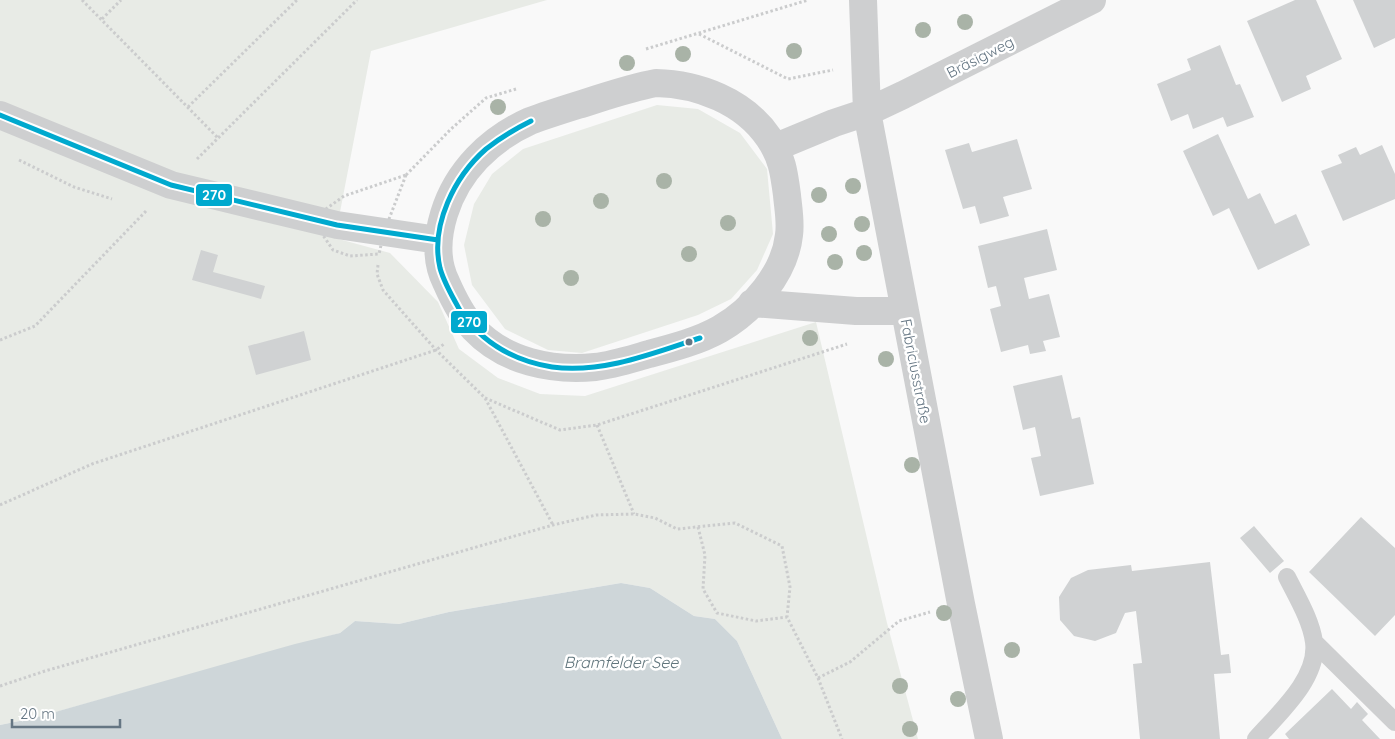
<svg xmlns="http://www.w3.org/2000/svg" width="1395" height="739" font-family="Quicksand,sans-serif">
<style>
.green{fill:#e8ebe6}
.water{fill:#ced6d9}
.building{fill:#d0d2d3}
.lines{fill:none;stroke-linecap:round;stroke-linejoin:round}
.path{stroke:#cbcccd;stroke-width:3;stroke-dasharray:2.5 2.5;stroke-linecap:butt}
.lane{stroke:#cecfd0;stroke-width:18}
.street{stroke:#cecfd0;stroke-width:28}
.bus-1-casing{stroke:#fff;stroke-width:9}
.bus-1{stroke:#00a9ce;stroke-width:5}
.tree{fill:#a9b3a7}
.bus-dot{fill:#657683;stroke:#fff;stroke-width:2}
.labels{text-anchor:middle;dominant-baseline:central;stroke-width:5;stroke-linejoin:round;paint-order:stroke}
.street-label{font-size:15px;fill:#657683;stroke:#fff}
.water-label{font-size:16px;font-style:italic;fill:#60757c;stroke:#fff}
.line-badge{stroke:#fff;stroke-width:2}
.badge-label{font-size:14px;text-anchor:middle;font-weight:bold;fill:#fff}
</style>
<rect width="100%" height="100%" fill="#f9f9f9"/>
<path class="green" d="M0,0H547L371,51L335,238L390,253L438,302L459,349L498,378L540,394L585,396L816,322L887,623L918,739H782L737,641L715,619L694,616L650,588L621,583L449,612L399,624L355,621L340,633L34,718L0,725Z
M657,105L698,109L740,133L767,169L773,234L757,270L731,299L698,315L582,353L548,350L505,329L472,285L464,245L474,204L492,174L523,149Z"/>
<path class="water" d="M621,583L650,588L694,616L715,619L737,641L782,739H0V725L34,718L295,644L340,633L355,621L399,624L449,612Z"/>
<path class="building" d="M1295,0H1316L1342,59L1306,76L1311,89L1282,102L1247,21Z
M1353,0H1395V38L1374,48Z
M1220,45L1236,85L1240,84L1254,117L1227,127L1223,117L1193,129L1188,114L1171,121L1157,84L1191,70L1187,59Z
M1218,134L1248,199L1260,193L1275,224L1296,214L1310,245L1258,270L1229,208L1213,216L1183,151Z
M1017,139L1032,189L1003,197L1009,216L980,224L975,206L963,209L945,150L969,143L972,152Z
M1382,145L1395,174V199L1343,221L1321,171L1342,163L1338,155L1356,147L1360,155Z
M1047,229L1057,270L1024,278L1029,299L1049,294L1060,337L1043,341L1046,351L1030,354L1028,345L1001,352L990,309L1001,306L996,286L988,288L978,246Z
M201,250L218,255L213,272L265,286L261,299L192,280Z
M304,331L311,360L256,375L248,346Z
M1062,375L1072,419L1080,417L1094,484L1040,496L1031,458L1041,456L1035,427L1023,430L1013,386Z
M1361,517L1395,548V615L1375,636L1309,572Z
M1254,526L1284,561L1270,573L1240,538Z
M1210,562L1221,655L1229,654L1231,673L1214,674L1220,739H1140L1133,664L1142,663L1136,611L1125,613L1116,633L1095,641L1074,636L1060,620L1059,597L1071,578L1088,570L1131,565L1132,571Z
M1332,689L1351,709L1357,702L1368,714L1362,720L1380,739H1289L1285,734Z"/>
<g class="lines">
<path class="path" d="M82,0L218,138
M102,19L121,0
M699,34L788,79L833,70
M646,49L808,0
M188,107L297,0
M197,159L357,0
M19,160L74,187L112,199
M406,175L451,129L486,98L516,89
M406,175L384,232L379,254L350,256L333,250L312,219L344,196Z
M378,265L377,274L383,290L436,350L485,398L553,525
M0,340L35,326L147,210
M485,398L560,430L597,425L847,344
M597,425L634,514
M0,505L92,464L436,350L444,344
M698,527L705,555L703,589L717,613L756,621L787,617
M818,678L850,662L899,621L930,612
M0,686L45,671L553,525L596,515L634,514L655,518L677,529L735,523L782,546L790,587L787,617L818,678L842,739"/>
<path class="lane" d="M1314,642L1395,722
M1256,739C1278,714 1319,678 1314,642C1311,620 1297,597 1287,577"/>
<path class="street" d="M863,0L867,112L961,604L989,739
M656,83C698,84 744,101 769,138C782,157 784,172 787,195C788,207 791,222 789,235C785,273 753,310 720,329C699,341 672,348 649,354C631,359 613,365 595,367C552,371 505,362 474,329C462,316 453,298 446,282C435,260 437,237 444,214C457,171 490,139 530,121C546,115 562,110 578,105C604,97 629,88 656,83Z
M0,115L171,185L337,225L438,240
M776,147L834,123L867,112L903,95L1092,0
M752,303L856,311H905"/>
<defs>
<path id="bus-1" d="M0,115L171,185L337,225L438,240
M531,121C515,129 500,138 486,149C455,176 430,225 440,268C444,283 453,298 461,312C483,343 515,361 552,367C602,374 654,353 700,338"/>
</defs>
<use href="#bus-1" class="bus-1-casing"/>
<use href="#bus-1" class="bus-1"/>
</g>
<g class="tree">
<circle cx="965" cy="22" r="8"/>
<circle cx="923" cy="30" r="8"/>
<circle cx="794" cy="51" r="8"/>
<circle cx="683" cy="54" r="8"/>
<circle cx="627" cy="63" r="8"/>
<circle cx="498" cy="107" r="8"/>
<circle cx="664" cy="181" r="8"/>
<circle cx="853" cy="186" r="8"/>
<circle cx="819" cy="195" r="8"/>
<circle cx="601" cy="201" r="8"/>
<circle cx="543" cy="219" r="8"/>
<circle cx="728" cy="223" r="8"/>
<circle cx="862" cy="224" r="8"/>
<circle cx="829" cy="234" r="8"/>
<circle cx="864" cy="253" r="8"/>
<circle cx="689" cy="254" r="8"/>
<circle cx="835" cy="262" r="8"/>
<circle cx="571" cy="278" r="8"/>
<circle cx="810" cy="338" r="8"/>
<circle cx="886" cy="359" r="8"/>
<circle cx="912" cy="465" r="8"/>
<circle cx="944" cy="613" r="8"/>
<circle cx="1012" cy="650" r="8"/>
<circle cx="900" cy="686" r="8"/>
<circle cx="958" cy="699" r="8"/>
<circle cx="910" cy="729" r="8"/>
</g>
<circle class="bus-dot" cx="689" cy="342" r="4.5"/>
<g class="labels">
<g class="street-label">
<text transform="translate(980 57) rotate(-27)">Bräsigweg</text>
<text transform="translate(916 371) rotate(79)">Fabriciusstraße</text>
</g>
<g class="water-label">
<text x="621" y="662">Bramfelder See</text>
</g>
</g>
<g class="line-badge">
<rect x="195" y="183" width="38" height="24" rx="5" fill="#00a9ce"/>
<rect x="450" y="310" width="38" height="24" rx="5" fill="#00a9ce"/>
</g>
<g class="badge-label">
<text x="214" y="200">270</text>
<text x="469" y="327">270</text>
</g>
<path d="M12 719v8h108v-8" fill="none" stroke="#657683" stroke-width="2.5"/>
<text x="20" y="719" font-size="15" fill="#657683" stroke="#ffffff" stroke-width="4" paint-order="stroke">20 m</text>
</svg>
